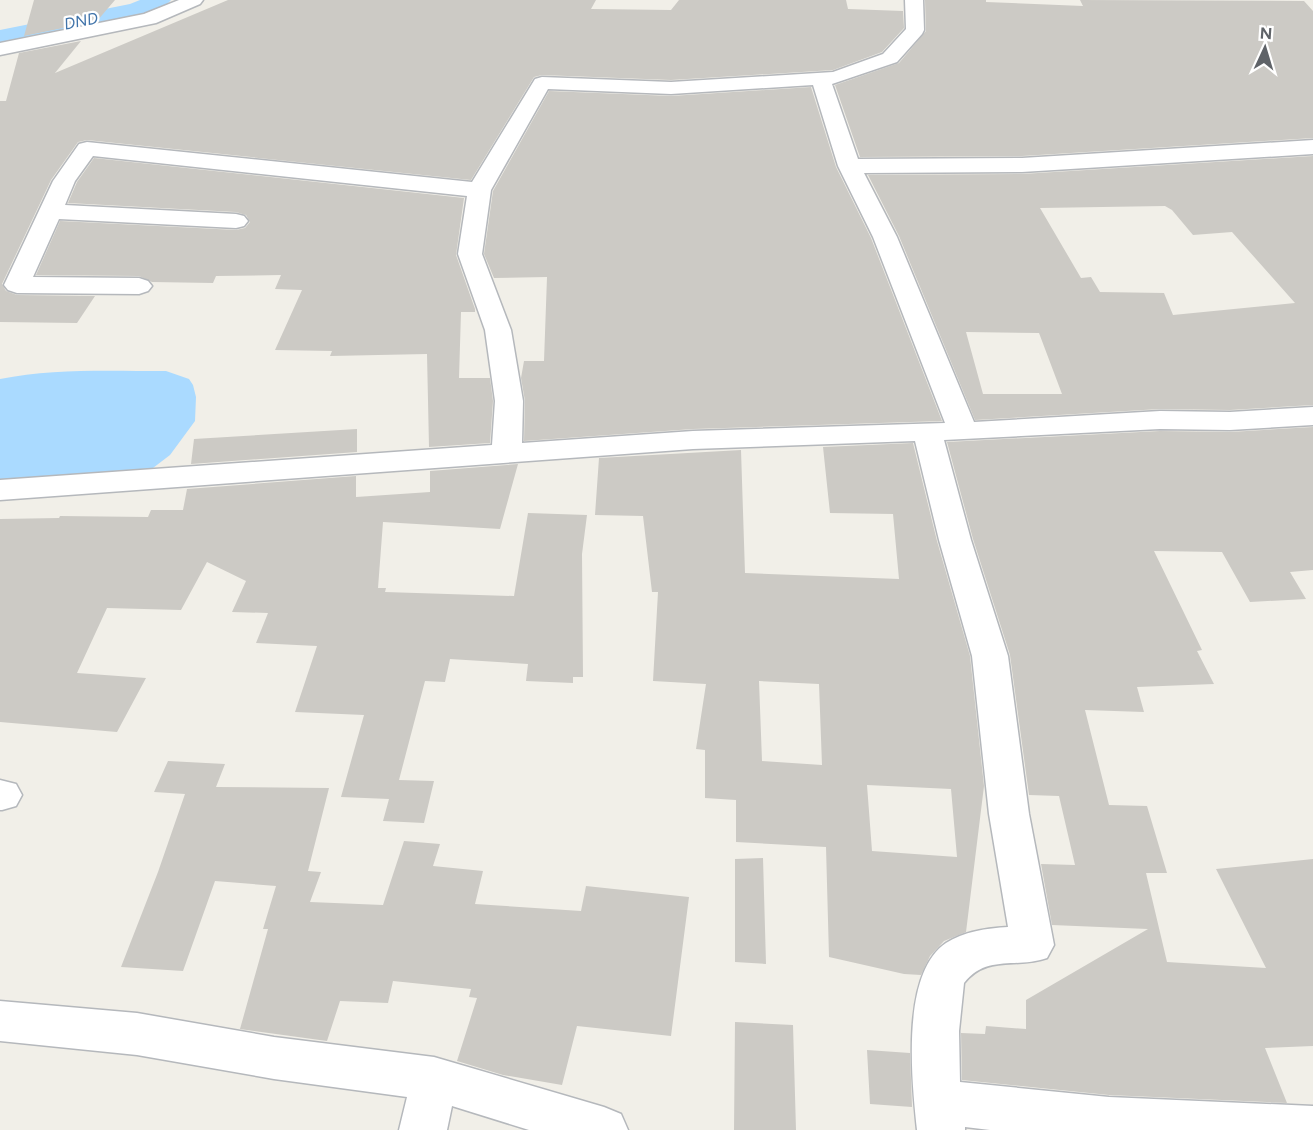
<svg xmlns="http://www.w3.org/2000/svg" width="1313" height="1130" font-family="Figtree,sans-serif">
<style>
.water{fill:#aadaff}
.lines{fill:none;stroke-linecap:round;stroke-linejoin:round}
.canal{fill:#aadaff;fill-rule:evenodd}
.building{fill:#cccac5;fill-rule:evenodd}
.minor-casing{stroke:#b5b8bc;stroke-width:3}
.minor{fill:#fff;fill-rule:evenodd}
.labels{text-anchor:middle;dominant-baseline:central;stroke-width:4.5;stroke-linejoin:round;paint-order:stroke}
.far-water-label{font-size:16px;font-style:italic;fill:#4174aa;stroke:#fff}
</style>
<rect width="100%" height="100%" fill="#f1efe8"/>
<path class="water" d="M166,371L189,379L193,385L196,397L195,421L170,455L149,471L0,485V379C54,368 112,371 166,371Z"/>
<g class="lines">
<path class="canal" d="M140,0H171C158,20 30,38 0,44V30L130,4Z"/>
</g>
<path class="building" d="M34,0H115L97,21L24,36Z
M228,0H596L591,9L671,10L679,0H846L848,9L903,11L904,28L882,52L833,70L671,80L542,75L534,77L471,180L87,140L78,142L51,180L2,284L6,291L17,295L95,296L77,323L0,322V101H6L19,53L81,41L55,73Z
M925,0H986V2L1083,6L1080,0L1304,1L1313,11V138L1022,156L860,157L835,85L899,63L926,31Z
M811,87L836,167L871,238L942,421L693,429L524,441L525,401L521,378L524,361H544L547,277L494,278L484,254L493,191L549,91L671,96Z
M1313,156V405L1230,410L1160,409L975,420L899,236L868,175L1022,174ZM1165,206L1172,210L1193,235L1232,232L1295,303L1173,315L1164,293L1100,292L1091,277L1081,278L1040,208ZM966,332L1039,333L1062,394H983Z
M94,158L464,198L456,255L475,309V312H461L459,378H490L493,401L490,443L429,447L427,354L330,356L332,351L275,350L302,290L275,289L281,275L216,276L213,283L152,282L139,276L36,275L60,221L236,230L245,228L250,222L246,215L236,212L68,203L77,182Z
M1313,427V570L1290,572L1306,599L1250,602L1222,552L1154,551L1202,650L1197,651L1214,684L1137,687L1144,712L1085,710L1109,805L1147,806L1167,873H1146L1167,962L1266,968L1216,869L1313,859V1046L1265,1048L1287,1103L1109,1095L962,1080L961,1033L985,1034L986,1026L1026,1029V1000L1148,929L1052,925L1041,864L1075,865L1059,796L1029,795L1010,655L973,539L947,442L1160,431L1230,432Z
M357,429V452L191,464L194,439Z
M913,443L937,541L970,656L984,786L966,932L944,941L930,956L921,975L904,974L829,957L826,847L736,842V800L705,798V750L696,749L706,684L653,681L658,592H652L643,516L595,515L599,458L741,450L745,573L899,579L893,514L830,513L823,447ZM759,681L819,684L822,765L762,761ZM867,785L951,789L957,857L872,851Z
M518,464L500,529L383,522L378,588H386L385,592L514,596L528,513L587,515L582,554L583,677H573V683L526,681L528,664L450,659L445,682L425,681L399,780L434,781L424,823L383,821L389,799L341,797L364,715L295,712L317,646L256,643L268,613L232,612L246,581L207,562L181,610L107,608L77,673L146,678L117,732L0,722V519L59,518L60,516L148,517L151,510H183L187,489L356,476V497L430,492V471Z
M168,761L225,764L216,787L329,788L308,871L321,872L310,902L383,905L404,841L440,844L433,866L483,871L475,904L581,911L586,886L689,897L671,1036L577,1026L562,1085L503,1075L457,1061L477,998L469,997L471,989L393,981L388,1003L340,1001L327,1041L240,1029L268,929H263L276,886L215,881L183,971L121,967L158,872L185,794L154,792Z
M763,858L766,964L735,962V859Z
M735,1022L793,1025L796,1130H734Z
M867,1050L910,1053L912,1107L870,1104Z"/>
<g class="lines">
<defs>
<path id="minor" d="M179,0H203L200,4L156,23L0,55V43L144,14Z
M905,0H923L924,30L922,34L897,62L832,84L858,159L1022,158L1313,140V154L1022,172L864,173L897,237L974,422L1160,411L1230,412L1313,407V425L1230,430L1160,429L944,440L971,540L1008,656L1029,814L1054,945L1047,958C1016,969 987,954 964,983L959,1031L960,1082L1109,1097L1313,1106V1130H990L965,1127V1130H917C912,1083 900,974 946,943C963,932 987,928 1008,927L989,814L972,656L939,540L915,441L693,449L0,500V480L492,445L495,401L485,330L458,254L467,196L93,156L75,181L65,205L236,214L244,216L248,221L244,226L236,228L59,219L33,277L139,278L148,281L152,286L148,291L139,294L17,293L8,290L4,285L53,181L79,144L87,142L472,182L535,79L542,77L671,82L833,72L883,54L906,29ZM813,85L838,166L873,237L945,423L693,431L522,443L523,401L511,330L482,254L491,190L548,89L671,94Z
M0,780L16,784L22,795L16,806L2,810H0Z
M0,1001L137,1013L274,1037L434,1057L604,1107L621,1114L628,1130H529L452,1106L447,1130H399L407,1097L274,1079L137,1055L0,1041Z"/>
</defs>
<use href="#minor" class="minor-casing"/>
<use href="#minor" class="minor"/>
</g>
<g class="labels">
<g class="far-water-label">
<text transform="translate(81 21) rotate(-11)">DND</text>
</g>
</g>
<g transform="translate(1265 48) rotate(4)" stroke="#ffffff" stroke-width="4.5" paint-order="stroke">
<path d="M0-4.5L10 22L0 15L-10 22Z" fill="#5f6368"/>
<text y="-9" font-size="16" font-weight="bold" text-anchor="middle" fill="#5f6368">N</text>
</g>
</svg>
